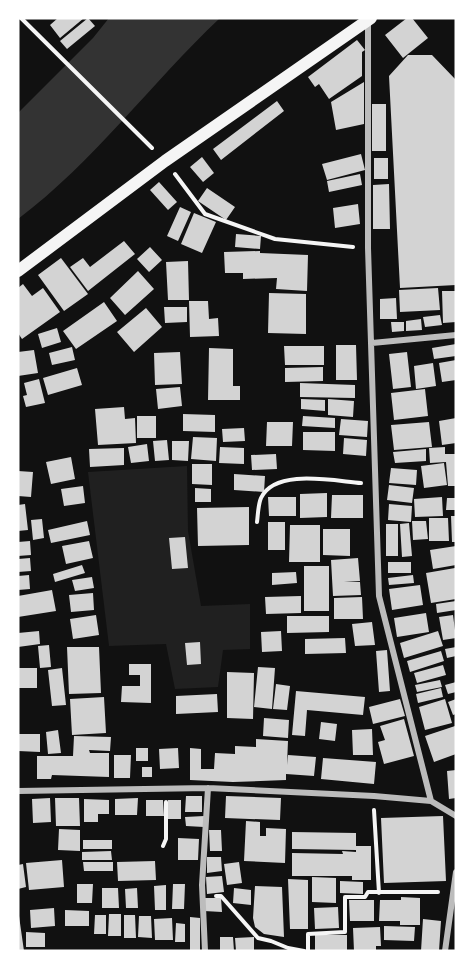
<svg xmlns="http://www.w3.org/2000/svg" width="474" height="969" font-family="'PT Sans Narrow',sans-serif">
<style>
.green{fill:#202020}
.water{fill:#333}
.building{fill:#d3d3d3}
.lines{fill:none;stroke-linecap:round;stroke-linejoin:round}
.path{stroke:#f5f5f5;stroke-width:4}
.minor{stroke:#bcbcbc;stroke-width:6}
.secondary{stroke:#f5f5f5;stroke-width:12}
</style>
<rect width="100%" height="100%" fill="#111"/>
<path class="green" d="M187,466L188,531L201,606L250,604V649L223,650L218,687L175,689L166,644L109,646L88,472Z"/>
<path class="water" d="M109,18H220C151,83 94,162 18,219V113L93,38Z"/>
<path class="building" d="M58,18H84L60,38L50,25Z
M88,18L95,26L67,49L60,41Z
M407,18H412L428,38L403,58L385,35Z
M357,40L365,50L362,52V76L329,99L319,84L315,87L308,77Z
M408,55H432L456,80V285L400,288L389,76Z
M364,82V124L336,130L331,102Z
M277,101L284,111L221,160L213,149Z
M372,104H386V151H372Z
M361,154L365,170L327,180L322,164Z
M202,157L214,173L203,182L190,167Z
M374,158H388V179H374Z
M360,174L362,185L329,192L327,181Z
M159,182L177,202L168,210L150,190Z
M389,184L390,229H373V185Z
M207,188L235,207L226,220L198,201Z
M358,204L360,224L335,228L333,208Z
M180,207L191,212L178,241L167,236Z
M194,213L216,222L202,253L181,244Z
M236,234L261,236L260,249L235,247Z
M124,241L135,254L88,291L70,267L83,258L90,267Z
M150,247L162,260L149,272L137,259Z
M260,251V253L308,255L307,291L276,289L277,278L243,279V273H225L224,252Z
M61,258L88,294L64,311L38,275Z
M188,261L189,300H168L166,262Z
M138,271L154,289L125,315L110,298Z
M23,284L32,296L43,288L60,312L22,339L18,333V288Z
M438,288L440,310L400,312L399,290Z
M442,291H455L456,322L443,323Z
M269,293L306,294V334L268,333Z
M396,298L397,319H380V299Z
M189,301H208L209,319L218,318L219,336L190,337Z
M104,302L117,321L76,349L63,331Z
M164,307H187V322L165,323Z
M146,308L162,327L134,352L117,332Z
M440,315L442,325L425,327L423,317Z
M421,319L422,330L406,331V321Z
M391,322H404V331L392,332Z
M57,328L61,342L42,348L38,334Z
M456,344V356L434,359L432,348Z
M336,345H356L357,380H336Z
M284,346H324V365H285Z
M72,347L75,360L52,365L49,353Z
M209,348L233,349V386H240V400H208Z
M34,350L38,373L18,376V352Z
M180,352L182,384L155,385L154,353Z
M407,352L411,387L393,389L389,354Z
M456,360V380L442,382L439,363Z
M433,363L436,386L416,389L414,366Z
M323,367V381L285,382V368Z
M77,368L82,385L48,395L43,378Z
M39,379L45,403L26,407L23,396L27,395L24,383Z
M300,383L355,385V398L300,397Z
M180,387L182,406L158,409L156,389Z
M425,389L428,416L394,420L391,393Z
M301,399L325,400V411L301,409Z
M328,399L354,401L353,417L328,415Z
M124,407L125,419L135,418L136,443L98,445L95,409Z
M183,414L215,415V432L183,431Z
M137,416H156V438H137Z
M303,416L335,418V428L302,426Z
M456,418V443L442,445L439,421Z
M341,419L368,421L367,437L339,435Z
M267,422H293L292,446H266Z
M429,422L432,447L394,450L391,425Z
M244,428L245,441L223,442L222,429Z
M303,432H335V451L303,450Z
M193,437L217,438L216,461L191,459Z
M344,438L367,440L366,456L343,454Z
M167,440L169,460L155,461L153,441Z
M172,441H189L188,461L172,460Z
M147,444L149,461L131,463L128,447Z
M220,447L244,448V464L219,463Z
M445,447V454H456V486H448L446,462L430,463L429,448Z
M124,448V465L90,467L89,449Z
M426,449V461L395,463L393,452Z
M276,454L277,469L252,470L251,455Z
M71,457L75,479L51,484L46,462Z
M444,463L447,485L424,488L421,466Z
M192,464H212V485L192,484Z
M391,468L417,470L416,485L389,483Z
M18,471L33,472L31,497L18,496Z
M234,474L265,476L264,492L234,490Z
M389,485L414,488L412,503L387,500Z
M83,486L85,503L64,506L61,489Z
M195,488L211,489V502H195Z
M327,493V517L300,518V494Z
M332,495H363V518H331Z
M268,497H296V516H269Z
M442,497L443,516L415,517L414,499Z
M447,498H456V510H446Z
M25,504L28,530L18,531V505Z
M389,504L412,506L411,522L388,520Z
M249,507V545L198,546L197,508Z
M451,516H456V542H452Z
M429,518H448L449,541H429Z
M42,519L44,538L33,540L31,520Z
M87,521L90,535L51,543L48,530Z
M412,521H426L428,539L413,540Z
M268,522H285V550H268Z
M409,523L412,556L402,557L400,524Z
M386,524H398V556H386Z
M290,525H320V562H289Z
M323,529H350V556L323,555Z
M185,537L188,568L172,569L169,538Z
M30,541L31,555L18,556V542Z
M89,541L93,558L66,564L62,546Z
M456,546V565L433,569L430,550Z
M30,558L31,571L18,572V559Z
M358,558L360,581L344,582H360L361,595L333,596L331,560Z
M388,562H411V573H388Z
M82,565L85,573L55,582L53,574Z
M304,566H329V611H304Z
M455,568L456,599L431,603L426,573Z
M296,572L297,583L272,585V573Z
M29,575L30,589L18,590V576Z
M413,575L414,583L389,585L388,578Z
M92,577L94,588L75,591L72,580Z
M420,585L423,605L392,610L389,589Z
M52,590L56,611L18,617V596Z
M93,593L94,610L71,612L69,595Z
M301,596V613L266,614L265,597Z
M362,597L363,619H334V598Z
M456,601V610L437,613L436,604Z
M426,613L429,632L397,637L394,618Z
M96,615L99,635L73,639L70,619Z
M453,615L456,638L443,640L439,617Z
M287,616H329V632L287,633Z
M372,622L375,645L355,646L352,624Z
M39,631L40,644L18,647V633Z
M281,631L282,651L262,652L261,632Z
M438,631L443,646L404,658L400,643Z
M345,638L346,653L305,654V639Z
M200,642L201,664L187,665L185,643Z
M49,645L51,667L40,668L38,646Z
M67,647H99L101,693L69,694Z
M456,647V656L447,658L445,649Z
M387,650L390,691L379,692L376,651Z
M441,651L444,661L410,672L407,661Z
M129,664H151V703L121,702L122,686H140V675H129Z
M443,665L446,675L417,683L414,673Z
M258,667L275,668L272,709L254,707Z
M18,668H37V688H18Z
M62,668L66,705L52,706L48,670Z
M227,672L254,673L253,719L227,718Z
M440,680L442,687L417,692L415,685Z
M456,682V692L448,694L445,685Z
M276,684L290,686L287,710L273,709Z
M441,688L443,697L418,703L416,694Z
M296,691L365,697L363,715L307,710L305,736L292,735Z
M217,694L218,712L176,714V696Z
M104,697L106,733L72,735L70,699Z
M400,699L405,716L373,724L369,707Z
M445,699L452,723L425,730L419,707Z
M456,699V714L453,715L448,702Z
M264,718L289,720L288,738L263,736Z
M404,719L414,756L384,764L378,742L385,740L380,726Z
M321,722L337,724L335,741L319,739Z
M455,726L456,754L434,762L425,736Z
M372,729L373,755H353L352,730Z
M58,730L61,753L48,754L46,732Z
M18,734H40V752L18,751Z
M74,736L111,737L110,751L89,750L90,753H109V777L52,775L51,779H37V756H73Z
M256,739L288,741L287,765L288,755L316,757L314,776L286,774V780L233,782L190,780V748L201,749V769H214L215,753L235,754V746L256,747Z
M136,748H148V761H136Z
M178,748L179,768L160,769L159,749Z
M114,755H131L130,778H114Z
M323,758L376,762L374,784L321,779Z
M142,767H152V777H142Z
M456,770V798L449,799L447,771Z
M186,796H202V812H185Z
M226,796L281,798L280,820L225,818Z
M50,798L51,822L33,823L32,799Z
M55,798H79L80,826H56Z
M138,798L137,815H115V799Z
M84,799L109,800V814H98V822H84Z
M146,800H163L164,816H146Z
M168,800H181V819H168Z
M204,816V827L186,826L185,817Z
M443,816L446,881L384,883L381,818Z
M246,821L260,822V836H266V828L286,829L285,863L244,861Z
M59,829L80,830V851L58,850Z
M209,830H221L222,851H210Z
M292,832L356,833V846H371V880H352V876H292V853L343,854L342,851L356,852V850L292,849Z
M178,838L199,839L198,860H178Z
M83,840H112V849H83Z
M111,851L112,860H82V852Z
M207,857H221L222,871L207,873Z
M62,860L64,887L29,890L26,863Z
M155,861L156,880L118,881L117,862Z
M83,862H113V871H84Z
M239,862L242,883L227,885L224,864Z
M23,864L26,887L18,889V865Z
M222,876L224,892L207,894L206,877Z
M312,877L336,878V903L312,902Z
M288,879L308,880V929H290Z
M340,881L363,882V894L340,893Z
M77,884H93L92,903H77Z
M173,884H185L184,909H172Z
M166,885V910H155L154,886Z
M255,886L282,887L284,937L264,934L255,927L253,918Z
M102,888H118L119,908H102Z
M137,888L138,908H126L125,889Z
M234,888L251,890V905L233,903Z
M401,897L420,898V925H400V921H379L380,900H401Z
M205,898H221L222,912L204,911Z
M349,900H374V921H350Z
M338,907L339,928L315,929L314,908Z
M54,908L55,926L31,928L30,910Z
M65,910L89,911V926H65Z
M109,914H121V936H108Z
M95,915H106V934H94Z
M124,915H135L136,938H124Z
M18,916H19L24,951H18Z
M139,916H151L152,938L138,937Z
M190,917L200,918V951H190Z
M172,918L173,940H155L154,919Z
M423,919L441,921L439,951H421Z
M176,923L185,924V942H175Z
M384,926L415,927L414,941L384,940Z
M380,927L381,946H376V951H354L353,928Z
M26,932L45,933V947H26Z
M315,935H347V951H315Z
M220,937H233L234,951H220Z
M254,937V951H236L235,938Z"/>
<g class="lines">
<path class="path" d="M21,18L152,148
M175,174L205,214L275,239L353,247
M257,522C258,515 258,505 261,498C275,468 334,481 361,483
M374,810L379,893
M163,846L166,839V802
M216,896H221L258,938L271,941L288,948L304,951
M308,951V934L345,932V897H365L368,892H438"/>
<path class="minor" d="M368,20V248L379,596L431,801
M372,343L456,335
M18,791L208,788L374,796L431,801L456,816
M205,951L202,885L208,788
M445,951L456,872"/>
<path class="secondary" d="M18,271L165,161L371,18"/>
</g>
<rect width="474" height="969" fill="none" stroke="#ffffff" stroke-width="39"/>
</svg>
